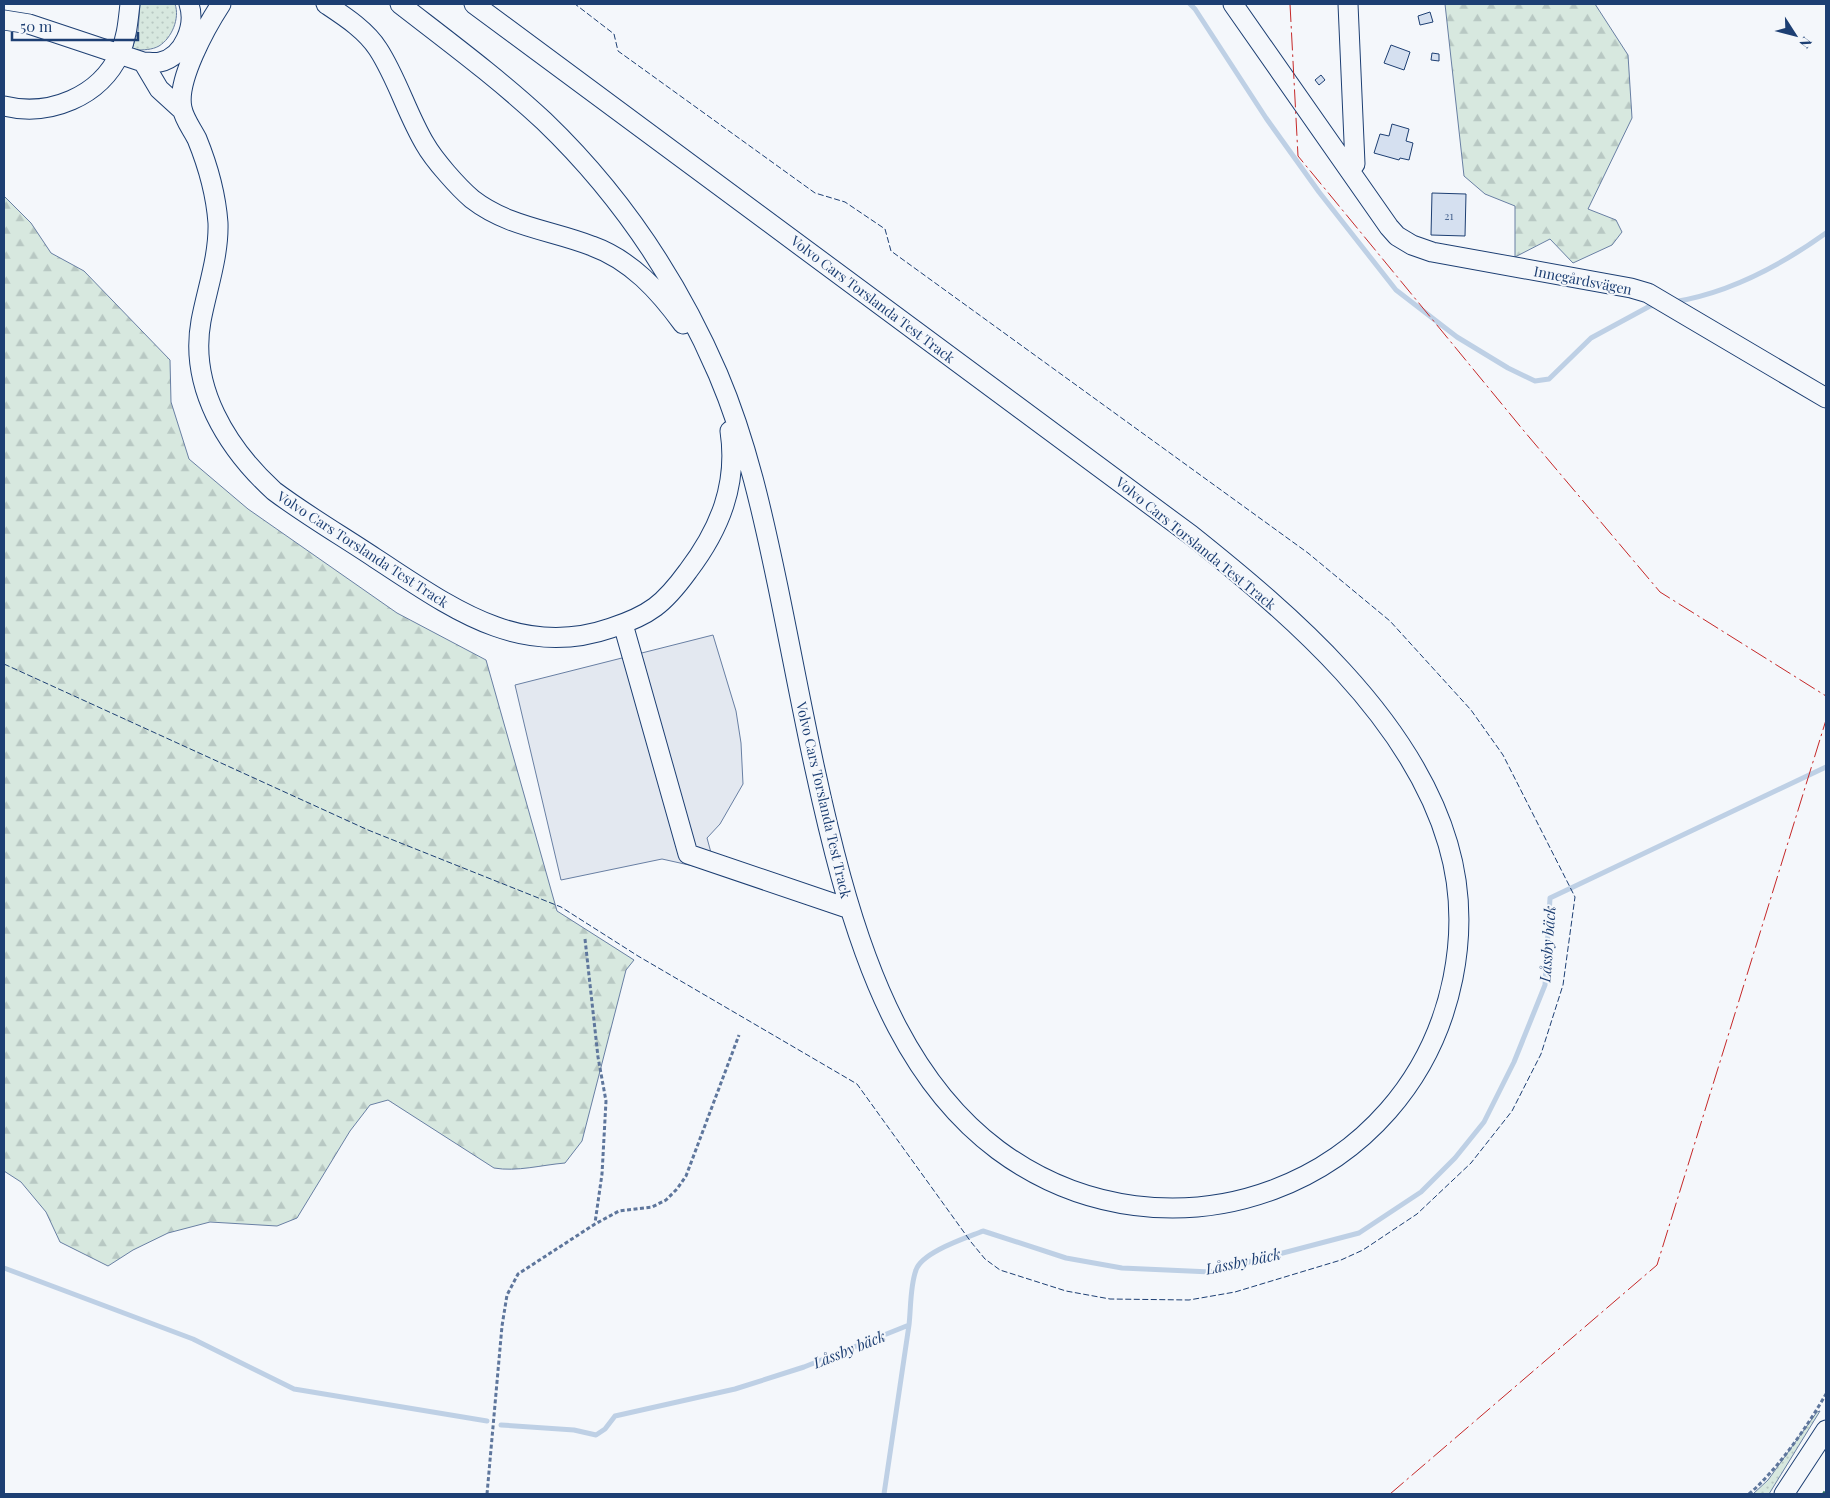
<svg xmlns="http://www.w3.org/2000/svg" width="1830" height="1498" font-family="'Playfair Display',serif">
<style>
.grass{fill:url(#grass-dots);stroke:#687fa3}
.forest{fill:url(#forest-firs);stroke:#687fa3}
.parking{fill:#e3e8f0;stroke:#687fa3}
.lines{fill:none;stroke-linecap:round;stroke-linejoin:round}
.stream{stroke:#bed0e5;stroke-width:5}
.building{fill:#d5e0f0;stroke:#1d3f73}
.minor-casing{stroke:#1d3f73;stroke-width:21}
.path{stroke:#5e769c;stroke-width:3;stroke-dasharray:4 2.5;stroke-linecap:butt}
.minor{stroke:#f4f7fb;stroke-width:19}
.hedge{stroke:#2c6c60;stroke-width:4;stroke-dasharray:2.5 4;stroke-linecap:butt}
.fence{stroke:#1d3f73;stroke-width:1;stroke-dasharray:6 2.5;stroke-linecap:butt}
.power{stroke:#c62828;stroke-width:1;stroke-dasharray:18 4 2.5 4;stroke-linecap:butt}
.labels{text-anchor:middle;dominant-baseline:central;stroke-width:4;stroke-linejoin:round;paint-order:stroke}
.number-label{font-size:11px;fill:#4b6792}
.street-label{font-size:14px;fill:#1d3f73;stroke:#f4f7fb}
.water-label{font-size:15px;font-style:italic;fill:#1d3f73;stroke:#f4f7fb}
</style>
<defs>
<pattern id="grass-dots" width="8" height="8" patternUnits="userSpaceOnUse" patternTransform="scale(1.25)"><rect width="8" height="8" fill="#d7e8df"/><path d="M2 2h.1M6 6h.1" fill="none" stroke="#b8c8c3" stroke-width="1.8" stroke-linecap="round"/></pattern>
<pattern id="forest-firs" width="22" height="20" patternUnits="userSpaceOnUse" patternTransform="scale(1.25)"><rect width="22" height="20" fill="#d7e8df"/><path d="M5 1l3.5 6h-7zM16 11l3.5 6h-7z" fill="#b8c8c3"/></pattern>
</defs>
<rect width="100%" height="100%" fill="#f4f7fb"/>
<path class="grass" d="M140,4H175C180,18 172,38 159,46C152,50 143,50 135,50L132,49L138,31Z
M1820,1411L1769,1494H1753L1768,1480L1817,1412Z"/>
<path class="forest" d="M1445,4H1595L1628,55L1632,118L1588,209L1616,220L1622,232L1612,245L1573,263L1550,239L1515,257V206L1485,194L1464,176Z
M4,196L31,223L51,253L84,271L170,360L171,402L189,459L248,509L397,613L486,660L557,911L634,960L626,970L582,1141L565,1163C541,1165 517,1172 494,1168L388,1100L370,1105L350,1131L297,1218L277,1226L210,1222L168,1233L133,1250L108,1266L60,1242L46,1212L21,1182L4,1171Z"/>
<path class="parking" d="M713,635L736,711L741,743L743,784L720,824L707,838L716,871L662,859L561,880L515,685Z"/>
<g class="lines">
<path class="stream" d="M1190,4L1195,9L1266,118L1319,192L1396,290L1457,337L1508,368L1535,381L1549,379L1591,338L1650,306L1657,305
M1673,302C1730,293 1780,266 1826,233
M4,1268L193,1339L294,1389L487,1421
M501,1425L574,1430L596,1435L605,1429L615,1416L735,1389L804,1367L909,1325C911,1308 910,1286 916,1270C922,1252 966,1238 983,1231L1066,1258L1122,1268L1211,1272L1359,1233L1421,1192L1455,1158L1484,1122L1514,1062L1545,985L1550,898L1826,767
M884,1494L909,1325"/>
</g>
<path class="building" d="M1430,12L1433,22L1420,25L1418,16Z
M1391,45L1410,52L1404,70L1384,63Z
M1432,53L1439,54V61L1431,60Z
M1321,75L1325,80L1319,85L1315,80Z
M1392,124L1409,129L1406,141L1413,143L1409,160L1400,158L1399,160L1374,153L1380,134L1389,136Z
M1432,193L1466,194L1465,236L1431,235Z"/>
<g class="lines">
<defs>
<path id="minor" d="M221,4C206,27 176,81 182,108C184,119 192,129 197,139C208,166 216,195 218,223C219,256 207,289 201,321C189,387 227,448 274,491C306,515 342,536 375,558C449,606 519,660 611,628C650,615 664,604 688,571C720,529 738,484 730,431
M326,4C344,16 366,30 378,49C397,78 407,114 425,144C434,160 458,187 472,199C508,227 551,230 592,246C631,260 659,291 683,324
M400,4C449,42 499,79 544,121C619,193 677,279 718,374C747,442 763,515 778,587C798,684 815,782 841,877C869,979 911,1085 998,1150C1168,1276 1411,1187 1453,978C1462,933 1461,888 1448,844C1411,717 1290,614 1191,535L474,4
M1233,4L1389,227L1397,236L1412,245L1432,252L1631,288L1648,293L1826,398
M1348,4L1355,164L1350,170
M4,20L29,24L143,62C149,62 155,63 160,62C184,57 196,25 189,4
M143,62L159,89L182,110
M4,106C49,117 100,97 120,53C127,37 128,21 130,4
M623,624L688,854L850,909
M1784,1494L1826,1430"/>
</defs>
<use href="#minor" class="minor-casing"/>
<path class="path" d="M585,939L598,1057L606,1101L602,1174L595,1223
M487,1494L502,1326L507,1295L518,1274L595,1224L619,1211L652,1207L666,1200L677,1189L686,1176L739,1035
M1749,1494C1778,1469 1807,1427 1826,1394"/>
<use href="#minor" class="minor"/>
<path class="hedge" d="M1824,1494L1826,1491"/>
<path class="fence" d="M4,664L368,830L561,907L638,956L857,1084L971,1242L985,1259L1000,1270L1066,1291L1110,1299L1189,1300L1235,1292L1341,1260L1363,1250L1417,1214L1471,1163L1512,1111L1541,1054L1563,985L1575,897L1503,755L1471,710L1390,621L1308,553L891,251L885,229L845,202L815,193L618,51L614,34L575,4"/>
<path class="power" d="M1290,4L1298,156L1524,431L1660,592L1826,696
M1390,1494L1657,1265L1826,720"/>
</g>
<g class="labels">
<g class="number-label">
<text x="1449" y="215">21</text>
</g>
<g class="street-label">
<text transform="translate(1583 280) rotate(11)">Innegårdsvägen</text>
<text transform="translate(873 299) rotate(37)">Volvo Cars Torslanda Test Track</text>
<text transform="translate(1196 543) rotate(39)">Volvo Cars Torslanda Test Track</text>
<text transform="translate(363 549) rotate(33)">Volvo Cars Torslanda Test Track</text>
<text transform="translate(824 800) rotate(77)">Volvo Cars Torslanda Test Track</text>
</g>
<g class="water-label">
<text transform="translate(1547 944) rotate(-86)">Låssby bäck</text>
<text transform="translate(1243 1261) rotate(-12)">Låssby bäck</text>
<text transform="translate(849 1349) rotate(-22)">Låssby bäck</text>
</g>
</g>
<rect width="1830" height="1498" fill="none" stroke="#1d3f73" stroke-width="10"/>
<g transform="translate(1795 35) rotate(126)" stroke="#f4f7fb" stroke-width="4" paint-order="stroke">
<path d="M0-4L9 19L0 12L-9 19Z" fill="#1d3f73"/>
<text y="-8" font-size="14" font-weight="bold" text-anchor="middle" fill="#1d3f73">N</text>
</g>
<path d="M12 32v8h126v-8" fill="none" stroke="#1d3f73" stroke-width="2.5"/>
<text x="20" y="32" font-size="15" fill="#1d3f73" stroke="#f4f7fb" stroke-width="4" paint-order="stroke">50 m</text>
</svg>
